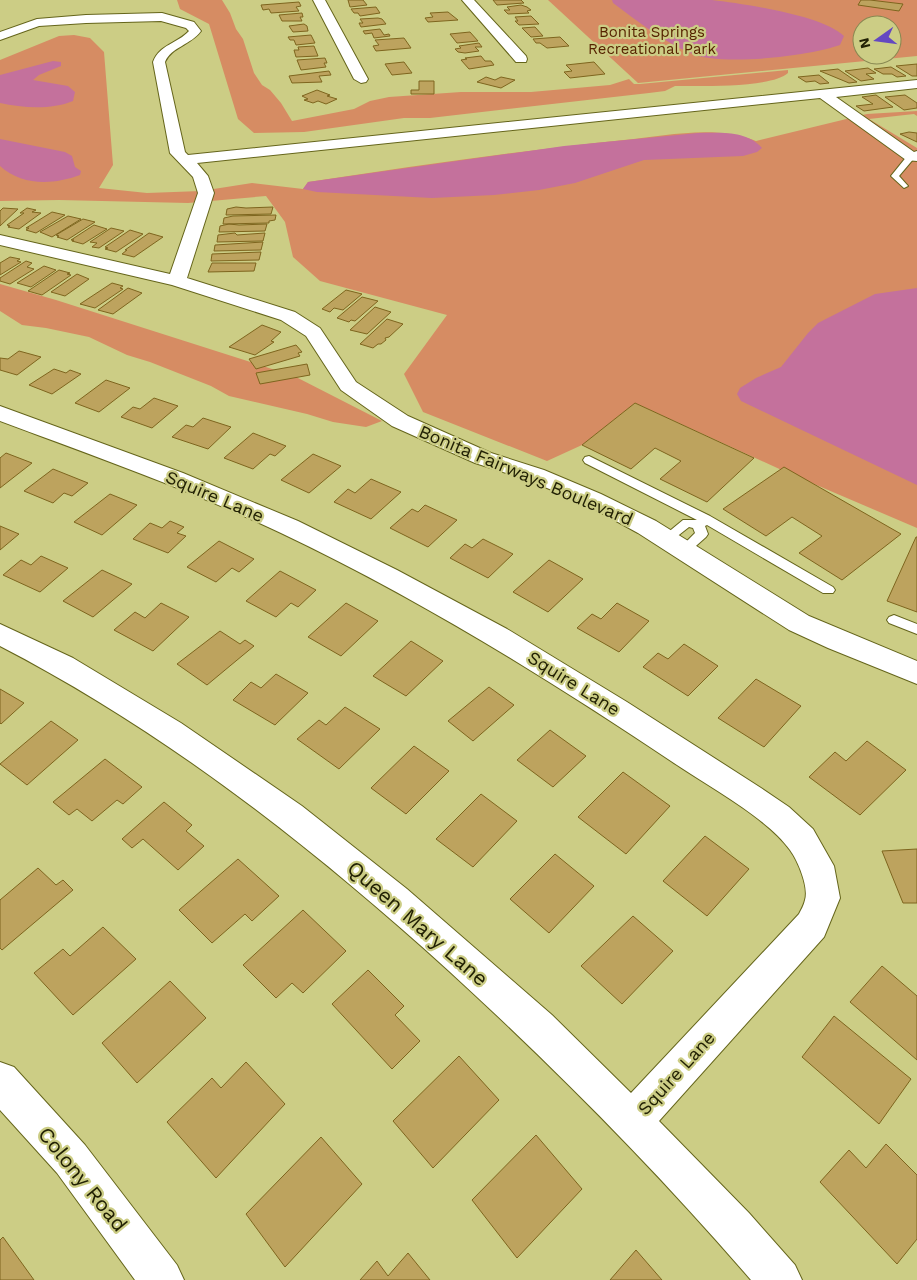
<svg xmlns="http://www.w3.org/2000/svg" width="917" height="1280" font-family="'Work Sans',sans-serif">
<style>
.green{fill:#d68c63;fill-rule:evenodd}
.water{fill:#c4719c}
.building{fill:#bda35e;stroke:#7e651e}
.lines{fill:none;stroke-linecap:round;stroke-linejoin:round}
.service-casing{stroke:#65651b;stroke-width:2}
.minor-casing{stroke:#65651b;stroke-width:2}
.service{fill:#fff;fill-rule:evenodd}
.minor{fill:#fff;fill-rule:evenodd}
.labels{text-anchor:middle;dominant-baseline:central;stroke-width:4.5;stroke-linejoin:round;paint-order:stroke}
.far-park-label{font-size:15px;fill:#562300;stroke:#cccd85}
.street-label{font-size:18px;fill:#222104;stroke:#cccd85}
.near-street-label{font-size:21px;fill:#222104;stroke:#cccd85}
</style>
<rect width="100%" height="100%" fill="#cccd85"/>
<path class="green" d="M177,0H222L230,13L236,29L243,39L254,73L262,85L270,90L281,103L292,121L354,109L370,101L389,97L461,92H531L610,85L629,79L634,84H640L788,70V73C772,88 699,86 675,86L665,91L649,93L430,118H404L304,132L254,133L238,119L209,24L180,9Z
M548,0H917V56L638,83ZM862,25H892V55H862Z
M74,35L90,38L104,52L113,165L99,188L147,193L201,191L252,183L303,189L308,182C413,166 518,151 624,140C666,136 715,124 756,141L867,114L917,111V116L914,114L869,119L917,148V528L786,472L635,403L582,445L547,461L423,412L404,374L447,315L320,281L293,257L285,222L266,196L188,203L59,200L0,201V60L59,36Z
M0,284L56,300L294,376L382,421L366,427L333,422L307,414L229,396L211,386L150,362L127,355L89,337L46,328L22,325L0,311Z"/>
<path class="water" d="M612,0C645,0 680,0 712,0C745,4 822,15 844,36L840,45C809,56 720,67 690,53C663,41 637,21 613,3Z
M53,61L61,62V66L39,75L33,80L68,86L75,92L73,101C51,110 23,108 0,103V75Z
M698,133C720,133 746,130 762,148L757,152L743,156L644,160L575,183L539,190L494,195L432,198L317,192L303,189L308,182L564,146Z
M0,139L65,152L72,156L75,167L81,171L80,175C53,185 22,186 0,166Z
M917,288V485L741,401L737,394L740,388L756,378L781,367L808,333L818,323L875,294Z"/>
<path class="building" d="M348,0H363L367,5L350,7Z
M493,0H521L524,3L497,5Z
M861,0H870L903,4L899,11L858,5Z
M299,2L301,6L296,7L299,11L271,13L269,9L263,10L261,5Z
M521,5L527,7L531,10L527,11L529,13L508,14L504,10H510L507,7Z
M376,7L380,13L360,16L358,13H354L351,9Z
M448,12L458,20L428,22L425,18L433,17L430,13Z
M302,13L303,17H300L302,21H282L279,15Z
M531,16L539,24L519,25L515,21H518L515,17Z
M378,18L382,19L386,24L361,27L359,23H363L360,19Z
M304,24L307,26L308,31L293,32L289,26Z
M535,27L543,36L531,37L522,28Z
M380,29L384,35L389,34L390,36L374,38L372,33L365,34L363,31Z
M470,32L478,41L457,43L450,34Z
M311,35L315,43L296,45L294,40H290L288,37Z
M560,37L569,46L547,48L540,43H536L533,39Z
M404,38L411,48L376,51L373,46L379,45L375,40Z
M479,43L482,47H475L479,51L465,53L458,52L455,49L461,48L459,46Z
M314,46L318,56L296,57L294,50H299L298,47Z
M481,56L485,61H491L494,65L469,69L461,60L467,59L465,58Z
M325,58L327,63H324L326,67L301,70L297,60Z
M404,62L412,73L392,75L385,64Z
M594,62L605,74L570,78L564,72L572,71L566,65Z
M917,64V76H912L896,66Z
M891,67L906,76L897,77L892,74H883L874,69Z
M868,68L876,73L866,74L874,79L861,81L845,71Z
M838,69L857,82L849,83L820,71Z
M329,71L331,75L319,76L322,82L292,83L289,76Z
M819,75L829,83L820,84L815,81L806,82L798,77Z
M486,77L495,80L501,77L515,80L501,88L477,82Z
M419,81H434V94H411V90H419Z
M317,90L330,95L327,96L337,99L326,104L318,101L313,103L304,100L308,99L302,96Z
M876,95L893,107L864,111L856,106L873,104L862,97Z
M905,95L917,103V108L904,110L885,97Z
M909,132L917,133V142L900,134Z
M236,207L246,208L273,207L271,214L226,215L227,209Z
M3,208L18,209L0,226V211Z
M27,208L36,210L32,212L41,213L19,229L8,227L10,226L7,225L24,213H20Z
M52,212L65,215L36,233L26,230L29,228H26Z
M276,215L275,220L269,221V223L223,224L224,218L233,216Z
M68,216L81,219L52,237L40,232Z
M83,219L95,222L67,240L57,237L59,236L56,235Z
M229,224L239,225L267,224L265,231L219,232L220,226Z
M94,225L107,229L83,244L72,241L74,240H71Z
M111,228L124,231L99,248L92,247L97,243L90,242Z
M130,230L143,234L116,252L105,249L108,248L105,247Z
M149,233L163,237L134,257L122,254L127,250H125Z
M235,233L237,235L265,233L263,241L217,242L218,235Z
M263,242L261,250L214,251L215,245Z
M261,252L259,260L211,261L212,254Z
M10,257L20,259L17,261L21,262L0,275V263Z
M26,261L32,263L27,267L34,269L10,284L0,281V278Z
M212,263H256L254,271L208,272Z
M44,266L56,270L31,287L17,283Z
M59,270L70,273L67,274L71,275L42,295L28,291Z
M77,274L89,279L65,296L51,292Z
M112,283L123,286L120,288L123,289L95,308L80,304Z
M128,288L142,293L113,314L98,310Z
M346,290L362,294L343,310L334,308L330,312L322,309Z
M362,297L378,301L355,321L351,320L349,322L337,318Z
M375,307L391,312L367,334L350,330Z
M387,319L403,324L389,337L385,338L386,340L381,344H378L373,348L360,344Z
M262,325L281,332L271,341L274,342L255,355L229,347Z
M296,345L302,352L298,353L300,356L256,369L249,359Z
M19,351L41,357L17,375L0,370V358L8,359Z
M307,364L310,375L260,384L256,373Z
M54,369L66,373L70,370L81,374L52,394L29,385Z
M106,380L130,388L99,412L75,403Z
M154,398L178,406L152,428L121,417L133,407L140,409Z
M635,403L754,458L707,502L660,479L681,461L655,448L631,469L582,445Z
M203,418L231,427L208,449L172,437L186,425L193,427Z
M253,433L286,446L275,456L270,454L253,469L224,458Z
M6,453L32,463L0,488V458Z
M313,454L341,466L309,493L281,480Z
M784,467L901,534L842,580L799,553L822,536L792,517L766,536L723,509Z
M53,469L88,483L72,496L64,493L53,503L24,491Z
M371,479L401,492L371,519L334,502L348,489L355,493Z
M110,494L137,505L102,535L74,522Z
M425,505L457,520L428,547L390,528L412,509L418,512Z
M170,521L184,527L177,533L186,536L168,553L133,539L150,523L162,528Z
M0,526L19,534L0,550Z
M916,537H917V612L887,601Z
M483,539L513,554L488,578L450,558L465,544L472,548Z
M219,541L254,559L239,572L232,568L216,582L187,567Z
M41,556L68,568L40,592L3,575L21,560L31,565Z
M549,560L583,579L548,612L513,592Z
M102,570L132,584L93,617L63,601Z
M280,571L316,590L298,607L291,603L276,617L246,601Z
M161,603L189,617L153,651L114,630L135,612L145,618Z
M346,603L378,621L341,656L308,637Z
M617,603L649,621L619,652L577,628L592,614L601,619Z
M220,631L240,644L245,640L254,646L207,685L177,664Z
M411,641L443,661L406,696L373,676Z
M684,644L718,666L688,696L643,667L658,653L668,659Z
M276,674L308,693L275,725L233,700L251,682L261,688Z
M756,679L801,706L764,747L718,718Z
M489,687L514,705L473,741L448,721Z
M0,689L24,703L1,724L0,723Z
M345,707L380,729L339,769L297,739L319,720L326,725Z
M51,721L78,740L27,785L0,764Z
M550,730L586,756L553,787L517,760Z
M867,741L906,770L860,815L809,777L835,752L846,761Z
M414,746L449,771L406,814L371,788Z
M105,759L142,787L123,804L117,800L92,821L77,809L69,815L53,802Z
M623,772L670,806L626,854L578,817Z
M481,794L517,821L473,867L436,839Z
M164,802L192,825L186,831L204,846L178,870L143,839L132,848L122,839Z
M705,836L749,869L707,916L663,881Z
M917,849V903H903L882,851Z
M555,854L594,886L549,933L510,899Z
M238,859L279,896L252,921L245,914L212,943L179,910Z
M38,868L56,885L63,880L73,890L2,950L0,948V900Z
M303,910L346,951L303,993L292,983L276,998L243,965Z
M633,916L673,951L622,1004L581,966Z
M103,927L136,959L73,1015L34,973L63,949L70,956Z
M882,966L917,996V1060L850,1002Z
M368,970L404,1006L395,1015L420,1041L392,1069L332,1004Z
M170,981L206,1018L137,1083L102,1043Z
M834,1016L911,1079L879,1124L802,1057Z
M459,1056L499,1100L433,1168L393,1121Z
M246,1062L285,1104L216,1178L167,1122L212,1078L221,1088Z
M536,1135L582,1189L517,1258L472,1200Z
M321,1137L362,1184L285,1267L246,1214Z
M886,1144L917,1175V1239L897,1264L820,1182L849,1150L866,1168Z
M3,1237L34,1280H0V1240Z
M636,1250L662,1280H610Z
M408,1253L430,1280H360L377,1261L388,1276Z"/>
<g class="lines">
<defs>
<path id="service" d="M908,155L915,157L899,176L908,186L904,188L891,176Z
M589,456L710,516L833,587L835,590L833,593H823L707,525L705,526L708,534L706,537L688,553H680L678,550L695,533L693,528L689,527L670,542H662L660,539L683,520H697L585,463L583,460L585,457Z
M894,615L917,624V634L889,623L887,620L889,617Z"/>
<path id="minor" d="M313,0H325L368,79L366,82L361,83L354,79Z
M462,0H474L526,56L527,59L526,62H516Z
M162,13L194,22L201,31C191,45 171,47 165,62L185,152L188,155L917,80V88L836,97L914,152L917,151V161L906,160L820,98L197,163L208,176L214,193L187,278L295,312L320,328L356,382L408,416L491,453L544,470L601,494L656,521L809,616L917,661V684L828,648L789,630L638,533L585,504L528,480L475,463L392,426L341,390L306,336L281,320L172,285L0,245V235L170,274L198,193L193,177L170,153L153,62C160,44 177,44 189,31L186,28L161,21L86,23L39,26L0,40V32L37,19L86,15Z
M0,406L183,473L298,521L397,570L507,629L627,702L761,788L789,807L813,829L834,866L840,898L824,937L659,1121L749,1213L795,1265L802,1280H751C657,1171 555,1068 449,971C311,846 166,732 0,646V624L73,658L181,723L302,806L407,889L552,1015L631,1093L799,914C801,910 804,905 805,900C809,887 798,861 790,850C767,818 711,788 677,765C550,680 420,599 281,533C190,490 94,456 0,421Z
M0,1062L14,1067L85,1145L177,1265L184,1280H135L57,1173L0,1110Z"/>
</defs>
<use href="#service" class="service-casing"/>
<use href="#minor" class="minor-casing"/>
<use href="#service" class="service"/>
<use href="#minor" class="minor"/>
</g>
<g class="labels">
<g class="far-park-label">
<text x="652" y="32">Bonita Springs<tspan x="652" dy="17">Recreational Park</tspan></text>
</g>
<g class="street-label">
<text transform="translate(526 475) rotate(23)">Bonita Fairways Boulevard</text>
<text transform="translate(215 496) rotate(23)">Squire Lane</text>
<text transform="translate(574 683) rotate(32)">Squire Lane</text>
<text transform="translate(676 1073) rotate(-48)">Squire Lane</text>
</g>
<g class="near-street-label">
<text transform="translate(418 923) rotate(41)">Queen Mary Lane</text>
<text transform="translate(83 1179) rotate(51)">Colony Road</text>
</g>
</g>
<g transform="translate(877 40) rotate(256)"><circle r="24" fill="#cccd85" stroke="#888851"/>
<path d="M0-4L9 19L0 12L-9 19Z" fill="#6448c1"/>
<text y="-8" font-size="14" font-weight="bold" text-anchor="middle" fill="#222104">N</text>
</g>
</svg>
